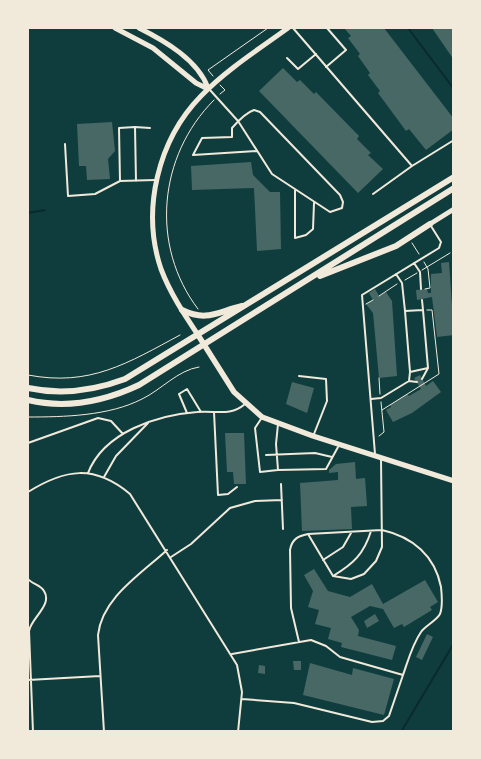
<svg xmlns="http://www.w3.org/2000/svg" width="481" height="759" font-family="'Noto Sans',sans-serif">
<style>
.lines{fill:none;stroke-linecap:round;stroke-linejoin:round}
.stream{stroke:#0a2a2b;stroke-width:2}
.building{fill:#486865}
.path{stroke:#f1e9da;stroke-width:1}
.service{stroke:#f1e9da;stroke-width:2}
.tertiary{stroke:#f1e9da;stroke-width:5}
.secondary{stroke:#f1e9da;stroke-width:5.5}
.primary{stroke:#f1e9da;stroke-width:6}
</style>
<rect width="100%" height="100%" fill="#0f3d3e"/>
<g class="lines">
<path class="stream" d="M408,28L454,89
M28,213L45,210
M401,732L454,643"/>
</g>
<path class="building" d="M344,28H384L454,119V129L426,150L409,129L406,131L378,93L380,91L368,75L370,73L358,56L360,54L348,38L351,36Z
M432,28H454V60Z
M283,68L297,82L300,80L314,94L316,92L359,136L357,139L371,153L368,155L383,169L358,193L259,91Z
M112,122L115,151L108,159L110,179L87,180L86,166H79L77,124Z
M251,162L253,175L270,192H280L281,249L257,251L254,188L192,190L191,166Z
M449,262L454,335L437,337L432,297L417,300L416,290L427,289L428,293H431V274L442,273L441,263Z
M375,289L379,296L386,292L392,301L397,376L379,378L373,313L366,304L373,300L369,293Z
M420,375L426,386L433,381L441,392L412,413L393,422L386,410L391,407L390,405L407,394L409,396L421,389L414,378Z
M292,382L314,388L307,413L286,404Z
M225,433H244L246,484H234L233,472H227Z
M355,462L356,479L365,478L367,506L351,507L352,529L302,531L300,483L338,480V472L329,473V470L336,464Z
M314,569L328,591L350,597L372,584L383,604L425,580L438,602L430,607L432,610L404,627L402,624L394,628L383,609L370,606L351,617L359,630L358,636L396,646L392,660L341,647L342,643L328,639L331,628L315,624L319,610L308,607L313,591L304,575Z
M375,614L379,621L367,628L364,621Z
M427,634L433,637L422,660L416,657Z
M293,661H301V670H294Z
M310,663L352,675L353,668L394,679L384,715L303,695Z
M259,665L265,666V674L258,673Z"/>
<g class="lines">
<path class="path" d="M213,76L208,70L268,28
M220,85L225,90L220,94
M412,243L419,254
M424,262L428,269L430,288L425,289
M422,270L450,253
M405,280L417,273
M379,296L397,284
M366,304L373,300
M198,309C150,246 158,156 214,100
M28,375C90,387 128,363 180,335
M379,378L380,394
M382,410L439,374L432,310H427
M28,417C64,417 109,416 142,399C161,390 178,370 199,367
M379,436L384,432L381,402"/>
<path class="service" d="M293,28L412,166L373,194
M287,58L298,69L316,54
M326,67L346,50L327,28
M210,90L238,121L272,174L330,212L342,208L343,202L340,195L260,112L254,110C245,113 238,121 232,128V137L202,138L193,155L257,151
M135,127L150,128
M65,144L68,196L95,194L120,181
M412,166L454,140
M136,181L135,127L119,128L120,181L155,180
M295,190V238L306,235L313,229L314,203
M414,263L420,272L421,289
M396,274L402,283L405,311L423,310L428,368L410,372L405,311
M422,300L423,310
M299,376L326,379L327,401L314,434
M422,379L428,368
M409,381L417,382
M371,399L381,398L409,381L410,372
M214,412L218,495L228,494L237,487
M187,413L179,394L187,389L201,412
M261,419L255,428L260,472L278,470
M278,424L276,444L278,470L326,469L338,447
M28,443L98,418L111,421L123,434
M375,454L362,295L439,248L441,242L431,226
M266,455L315,453L332,457
M88,473C104,432 157,415 197,412C215,410 230,417 245,404
M104,477L116,456L148,423
M281,484L283,529
M28,492C65,469 94,464 130,494L237,665L242,692L238,732
M171,557L191,544L230,508L255,501L282,500
M323,560L343,547L351,533
M333,576C353,564 364,554 371,531
M28,579C32,584 41,585 44,591C53,605 31,618 29,631L33,732
M299,642L291,608L290,550C292,539 298,536 308,534
M232,654L311,640L326,646L340,657L403,675C408,661 412,645 421,632C425,626 436,621 440,614C443,606 442,596 441,587C435,556 413,537 382,530L308,534L333,576L351,579L364,574L376,561L382,547L381,458
M28,680L100,676
M242,699L294,703L372,722L383,721L389,716L403,675
M104,732L98,635C102,598 141,574 167,550"/>
<path class="tertiary" d="M115,28L153,48L196,83L208,89
M139,28C165,41 198,60 208,88
M430,224L454,209
M198,335C184,314 170,293 161,269C141,210 158,140 201,96C226,70 259,49 288,28"/>
<path class="secondary" d="M198,335L234,392L262,417L313,436L454,481"/>
<path class="primary" d="M320,276L396,246L430,224
M182,310C207,322 217,312 242,306
M28,388C61,395 93,391 125,379L454,177
M28,400C66,409 105,401 139,385L454,188"/>
</g>
<rect width="481" height="759" fill="none" stroke="#f1e9da" stroke-width="58"/>
</svg>
